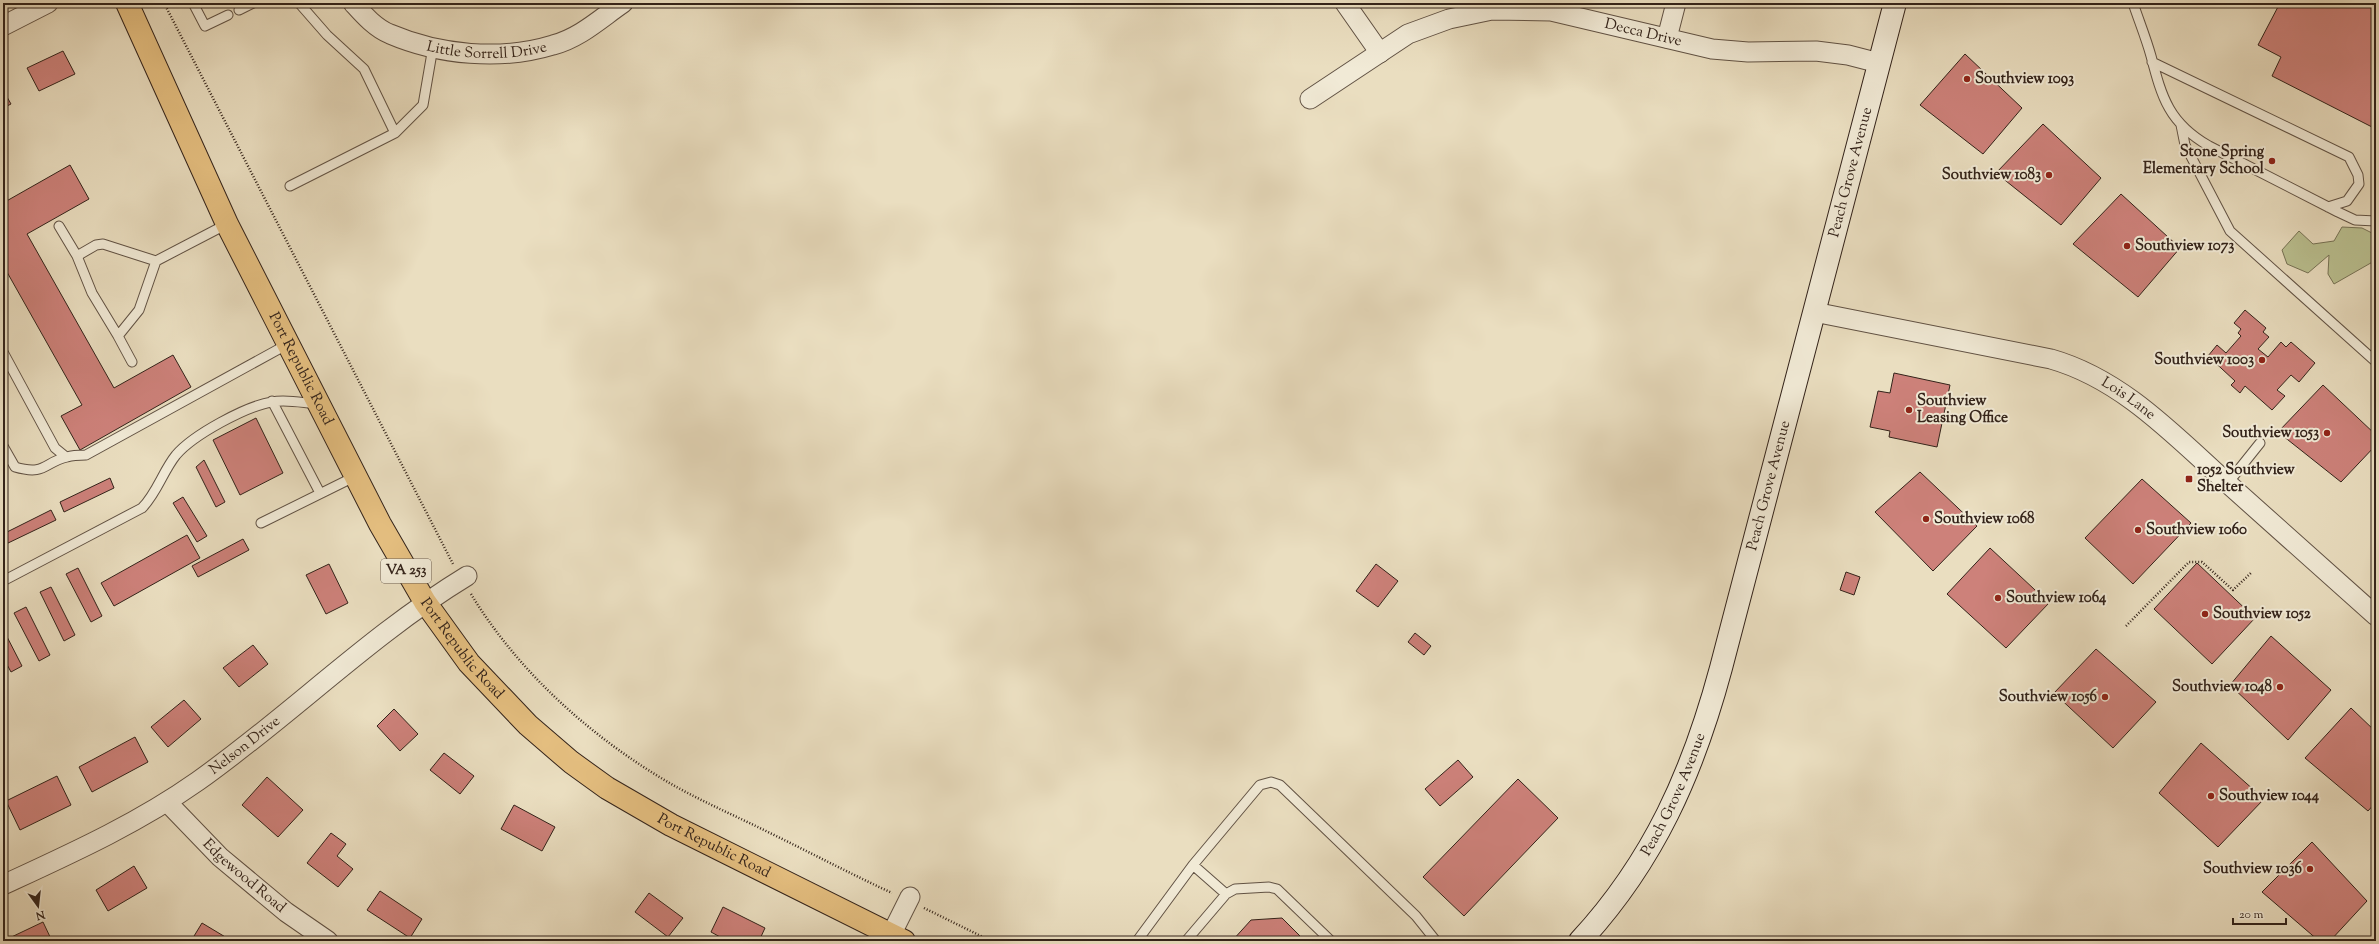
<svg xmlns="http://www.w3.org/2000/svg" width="2379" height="944" font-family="'Sorts Mill Goudy',serif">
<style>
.green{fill:#bac090;stroke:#767255}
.building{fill:#cd817a;stroke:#33231a}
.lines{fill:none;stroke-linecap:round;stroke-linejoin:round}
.lane-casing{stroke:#615244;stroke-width:11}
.street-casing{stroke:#615244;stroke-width:21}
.secondary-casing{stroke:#33231a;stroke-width:24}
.primary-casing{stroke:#33231a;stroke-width:24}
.path{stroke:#33231a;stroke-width:2.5;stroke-dasharray:1 2;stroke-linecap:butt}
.lane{stroke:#f1ead6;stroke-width:9}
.street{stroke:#f1ead6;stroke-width:19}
.secondary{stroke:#f1ead6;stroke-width:22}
.primary{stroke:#e5bf80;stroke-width:22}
.poi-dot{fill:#8f2418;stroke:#f1ead6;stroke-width:1.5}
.labels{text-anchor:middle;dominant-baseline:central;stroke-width:4;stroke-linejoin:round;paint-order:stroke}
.shield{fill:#f1ead6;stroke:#6c5f52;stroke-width:1}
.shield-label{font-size:14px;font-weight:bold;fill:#33231a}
.street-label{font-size:15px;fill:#33231a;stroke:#f1ead6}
.poi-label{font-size:15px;font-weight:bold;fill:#33231a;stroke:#f1ead6;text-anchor:start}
</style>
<rect width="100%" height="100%" fill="#eadec0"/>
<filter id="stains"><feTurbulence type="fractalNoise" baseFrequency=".005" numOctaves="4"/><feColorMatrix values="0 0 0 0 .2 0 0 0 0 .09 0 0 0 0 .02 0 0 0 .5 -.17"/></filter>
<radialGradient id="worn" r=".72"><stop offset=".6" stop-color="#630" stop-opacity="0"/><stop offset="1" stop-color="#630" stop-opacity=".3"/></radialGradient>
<path class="green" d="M2342,227L2362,228L2376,235V260L2334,284L2328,274L2329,255L2308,273L2287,264L2282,250L2299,231L2313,244L2334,241Z"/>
<path class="building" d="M2280,3H2376V119L2372,127L2272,76L2281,57L2258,45Z
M63,51L75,74L39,91L27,68Z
M1965,54L2022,108L1983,154L1920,105Z
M3,90L11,104L3,108Z
M2043,124L2101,178L2061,225L1996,173Z
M70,165L89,199L27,234L114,388L173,355L191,387L80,450L61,416L82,405L3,265V203Z
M2121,194L2180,248L2138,297L2073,244Z
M2245,310L2266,328L2263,332L2269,337L2258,349L2268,357L2281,342L2286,347L2291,342L2315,363L2299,382L2291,375L2277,390L2285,396L2272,410L2245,386L2240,393L2231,385L2235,381L2208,356L2217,345L2226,353L2241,336L2238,333L2241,329L2234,323Z
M1894,373L1950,385L1937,447L1889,437L1890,431L1870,427L1878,391L1890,393Z
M2323,385L2376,435V445L2341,482L2278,432Z
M256,418L283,473L240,495L213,440Z
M204,460L225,502L216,507L196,467Z
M1920,472L1977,526L1933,571L1875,512Z
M110,478L114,488L64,512L60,502Z
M2142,479L2191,523L2133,584L2085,538Z
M183,497L207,536L197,542L173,503Z
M51,510L56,520L6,544L3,534Z
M187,535L200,558L114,606L101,583Z
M243,539L249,550L198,577L192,566Z
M1990,548L2049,603L2006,648L1947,594Z
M2197,563L2255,618L2212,664L2154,609Z
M329,564L348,603L326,614L306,575Z
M1376,564L1398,581L1378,607L1356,591Z
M78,568L102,616L91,622L66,574Z
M1846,572L1860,577L1854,595L1840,590Z
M51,587L75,635L64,641L40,592Z
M26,607L50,655L39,661L14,613Z
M3,629L22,666L11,672L3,657Z
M1415,633L1431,646L1424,655L1408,642Z
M2271,636L2331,690L2288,740L2230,685Z
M253,645L268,664L239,687L223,668Z
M2096,649L2156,702L2113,748L2054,693Z
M184,700L201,719L168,747L151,727Z
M2351,708L2376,732V802L2368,811L2305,758Z
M394,709L418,734L400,751L377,726Z
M135,737L148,762L92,792L79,767Z
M2201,743L2264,799L2218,847L2159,793Z
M444,753L474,776L460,794L430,770Z
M1458,760L1473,777L1440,806L1425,789Z
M57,776L71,805L20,830L6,801Z
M267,777L303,810L278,837L242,805Z
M1518,779L1558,818L1464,916L1423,877Z
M514,805L555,827L542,851L501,829Z
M331,833L346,844L337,856L353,869L338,887L307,863Z
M2312,842L2367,901L2330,941H2319L2262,892Z
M134,866L147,888L108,911L96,890Z
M380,891L422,919L410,938L367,910Z
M649,893L683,918L668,937L635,912Z
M723,907L765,928L759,941H721L722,938L711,932Z
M1282,918L1305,941H1232L1251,920Z
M43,922L52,941H3Z
M202,923L232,941H191Z"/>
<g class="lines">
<defs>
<path id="lane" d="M193,3L205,26L228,15
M299,3L327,35L364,69L395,133
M2133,3C2139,21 2146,38 2151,56C2162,98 2169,123 2209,146L2338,212L2355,220L2376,221
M239,10L253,3
M2152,62L2349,157L2358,175L2359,184L2347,201L2328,207
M2181,125L2185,145L2230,231L2376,362
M290,186L395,133L423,105L433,47
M59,226L77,256
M156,261L139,310L118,336L92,293L77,256L96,245L103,244L156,261L227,224
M118,336L132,362
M3,352L55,448L66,457
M272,401L320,493
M3,446L15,467C46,476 44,462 67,457C73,455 80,455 86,455L288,344
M2228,483L2260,443
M261,523L356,476
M3,581L142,508C157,493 163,471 176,455C193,435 246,406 272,402C286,399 303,403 317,404
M1193,865L1226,894
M1137,941L1193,865L1260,785L1271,782L1280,785L1416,916L1436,941
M1186,941L1226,894L1235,889L1269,887L1277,889L1331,941"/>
<g id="street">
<path id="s1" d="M353,3C363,14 375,28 390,34C439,55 501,61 553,45C580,38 601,18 623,3"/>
<path d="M1345,3L1380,53"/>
<path d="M3,26L48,3"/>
<path d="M1667,38L1676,3"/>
<path id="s2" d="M1310,99L1408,34L1449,19L1492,10L1551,11L1712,49L1748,52L1816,51L1848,55L1879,63"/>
<path id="s3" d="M1814,312L2051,359C2121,379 2172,433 2225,481C2275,526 2325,571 2376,616"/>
<path id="s4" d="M167,802L220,857L286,912L328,941"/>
<path id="s5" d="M3,885C70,854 137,824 198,781C290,716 370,635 467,576"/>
<path d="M888,941L910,897"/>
</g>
<g id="secondary">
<path id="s6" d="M1580,941C1654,861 1693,772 1721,668L1895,3"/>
</g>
<g id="primary">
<path id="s7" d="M127,3L227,224L380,524L425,602L469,663L528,725L571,762L607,788L671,825L904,941"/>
</g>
</defs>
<use href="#lane" class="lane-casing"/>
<use href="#street" class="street-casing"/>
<use href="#secondary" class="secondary-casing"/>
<use href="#primary" class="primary-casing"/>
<path class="path" d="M164,3L453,564
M471,594C519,673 593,739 673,785C705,803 738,817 770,833C811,853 851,874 892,893
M2126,626L2189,562H2202L2233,590L2252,572
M924,908L991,941"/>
<use href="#lane" class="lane"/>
<use href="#street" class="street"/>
<use href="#secondary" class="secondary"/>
<use href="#primary" class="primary"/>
</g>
<g class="poi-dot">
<circle cx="1967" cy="79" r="4"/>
<circle cx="2272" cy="161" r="4"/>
<circle cx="2049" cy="175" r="4"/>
<circle cx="2127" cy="246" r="4"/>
<circle cx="2262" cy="360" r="4"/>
<circle cx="1909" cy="410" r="4"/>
<circle cx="2327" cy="433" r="4"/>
<rect x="2185" y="475" width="8" height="8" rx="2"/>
<circle cx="1926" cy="519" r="4"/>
<circle cx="2138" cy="530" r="4"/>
<circle cx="1998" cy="598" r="4"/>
<circle cx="2205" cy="614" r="4"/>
<circle cx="2280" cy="687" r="4"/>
<circle cx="2105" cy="697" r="4"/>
<circle cx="2211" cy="796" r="4"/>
<circle cx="2310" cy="869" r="4"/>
</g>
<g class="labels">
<rect class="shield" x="381" y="559" width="50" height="24" rx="3"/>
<g class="shield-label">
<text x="406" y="571">VA 253</text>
</g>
<g class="street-label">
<text stroke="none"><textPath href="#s2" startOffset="359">Decca Drive</textPath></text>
<text stroke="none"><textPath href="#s1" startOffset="148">Little Sorrell Drive</textPath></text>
<text stroke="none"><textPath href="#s6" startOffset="823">Peach Grove Avenue</textPath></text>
<text stroke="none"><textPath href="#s7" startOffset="405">Port Republic Road</textPath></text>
<text stroke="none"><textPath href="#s3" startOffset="329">Lois Lane</textPath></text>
<text stroke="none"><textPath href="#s6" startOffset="499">Peach Grove Avenue</textPath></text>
<text stroke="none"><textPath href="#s7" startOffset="729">Port Republic Road</textPath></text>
<text stroke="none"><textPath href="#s5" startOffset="280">Nelson Drive</textPath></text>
<text stroke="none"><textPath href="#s6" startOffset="175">Peach Grove Avenue</textPath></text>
<text stroke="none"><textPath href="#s7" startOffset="1053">Port Republic Road</textPath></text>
<text stroke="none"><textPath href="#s4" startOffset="107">Edgewood Road</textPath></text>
</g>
<g class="poi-label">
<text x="1975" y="79">Southview 1093</text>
<text x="2264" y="152" text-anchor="end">Stone Spring<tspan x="2264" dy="17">Elementary School</tspan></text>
<text x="2041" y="175" text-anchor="end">Southview 1083</text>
<text x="2135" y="246">Southview 1073</text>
<text x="2254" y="360" text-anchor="end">Southview 1003</text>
<text x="1917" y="401">Southview<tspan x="1917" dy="17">Leasing Office</tspan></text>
<text x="2319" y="433" text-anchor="end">Southview 1053</text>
<text x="2197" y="470">1052 Southview<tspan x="2197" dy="17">Shelter</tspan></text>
<text x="1934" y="519">Southview 1068</text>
<text x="2146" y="530">Southview 1060</text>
<text x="2006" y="598">Southview 1064</text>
<text x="2213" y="614">Southview 1052</text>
<text x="2272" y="687" text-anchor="end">Southview 1048</text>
<text x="2097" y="697" text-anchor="end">Southview 1056</text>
<text x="2219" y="796">Southview 1044</text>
<text x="2302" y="869" text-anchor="end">Southview 1036</text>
</g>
</g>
<rect width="2379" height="944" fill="none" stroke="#eadec0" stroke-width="16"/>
<rect x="4" y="4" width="2371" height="936" fill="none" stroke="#33231a" stroke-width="2"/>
<rect x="8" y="8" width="2363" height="928" fill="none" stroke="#33231a"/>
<g transform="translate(38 906) rotate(165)" stroke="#f1ead6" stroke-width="3" paint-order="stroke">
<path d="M0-3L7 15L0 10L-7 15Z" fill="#33231a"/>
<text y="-6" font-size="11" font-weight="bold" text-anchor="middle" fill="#33231a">N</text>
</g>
<path d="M2233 918v6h53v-6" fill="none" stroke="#33231a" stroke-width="2"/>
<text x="2239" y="918" font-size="12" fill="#33231a" stroke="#f1ead6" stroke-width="3" paint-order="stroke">20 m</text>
<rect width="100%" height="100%" filter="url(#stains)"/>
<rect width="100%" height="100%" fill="url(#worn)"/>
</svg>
